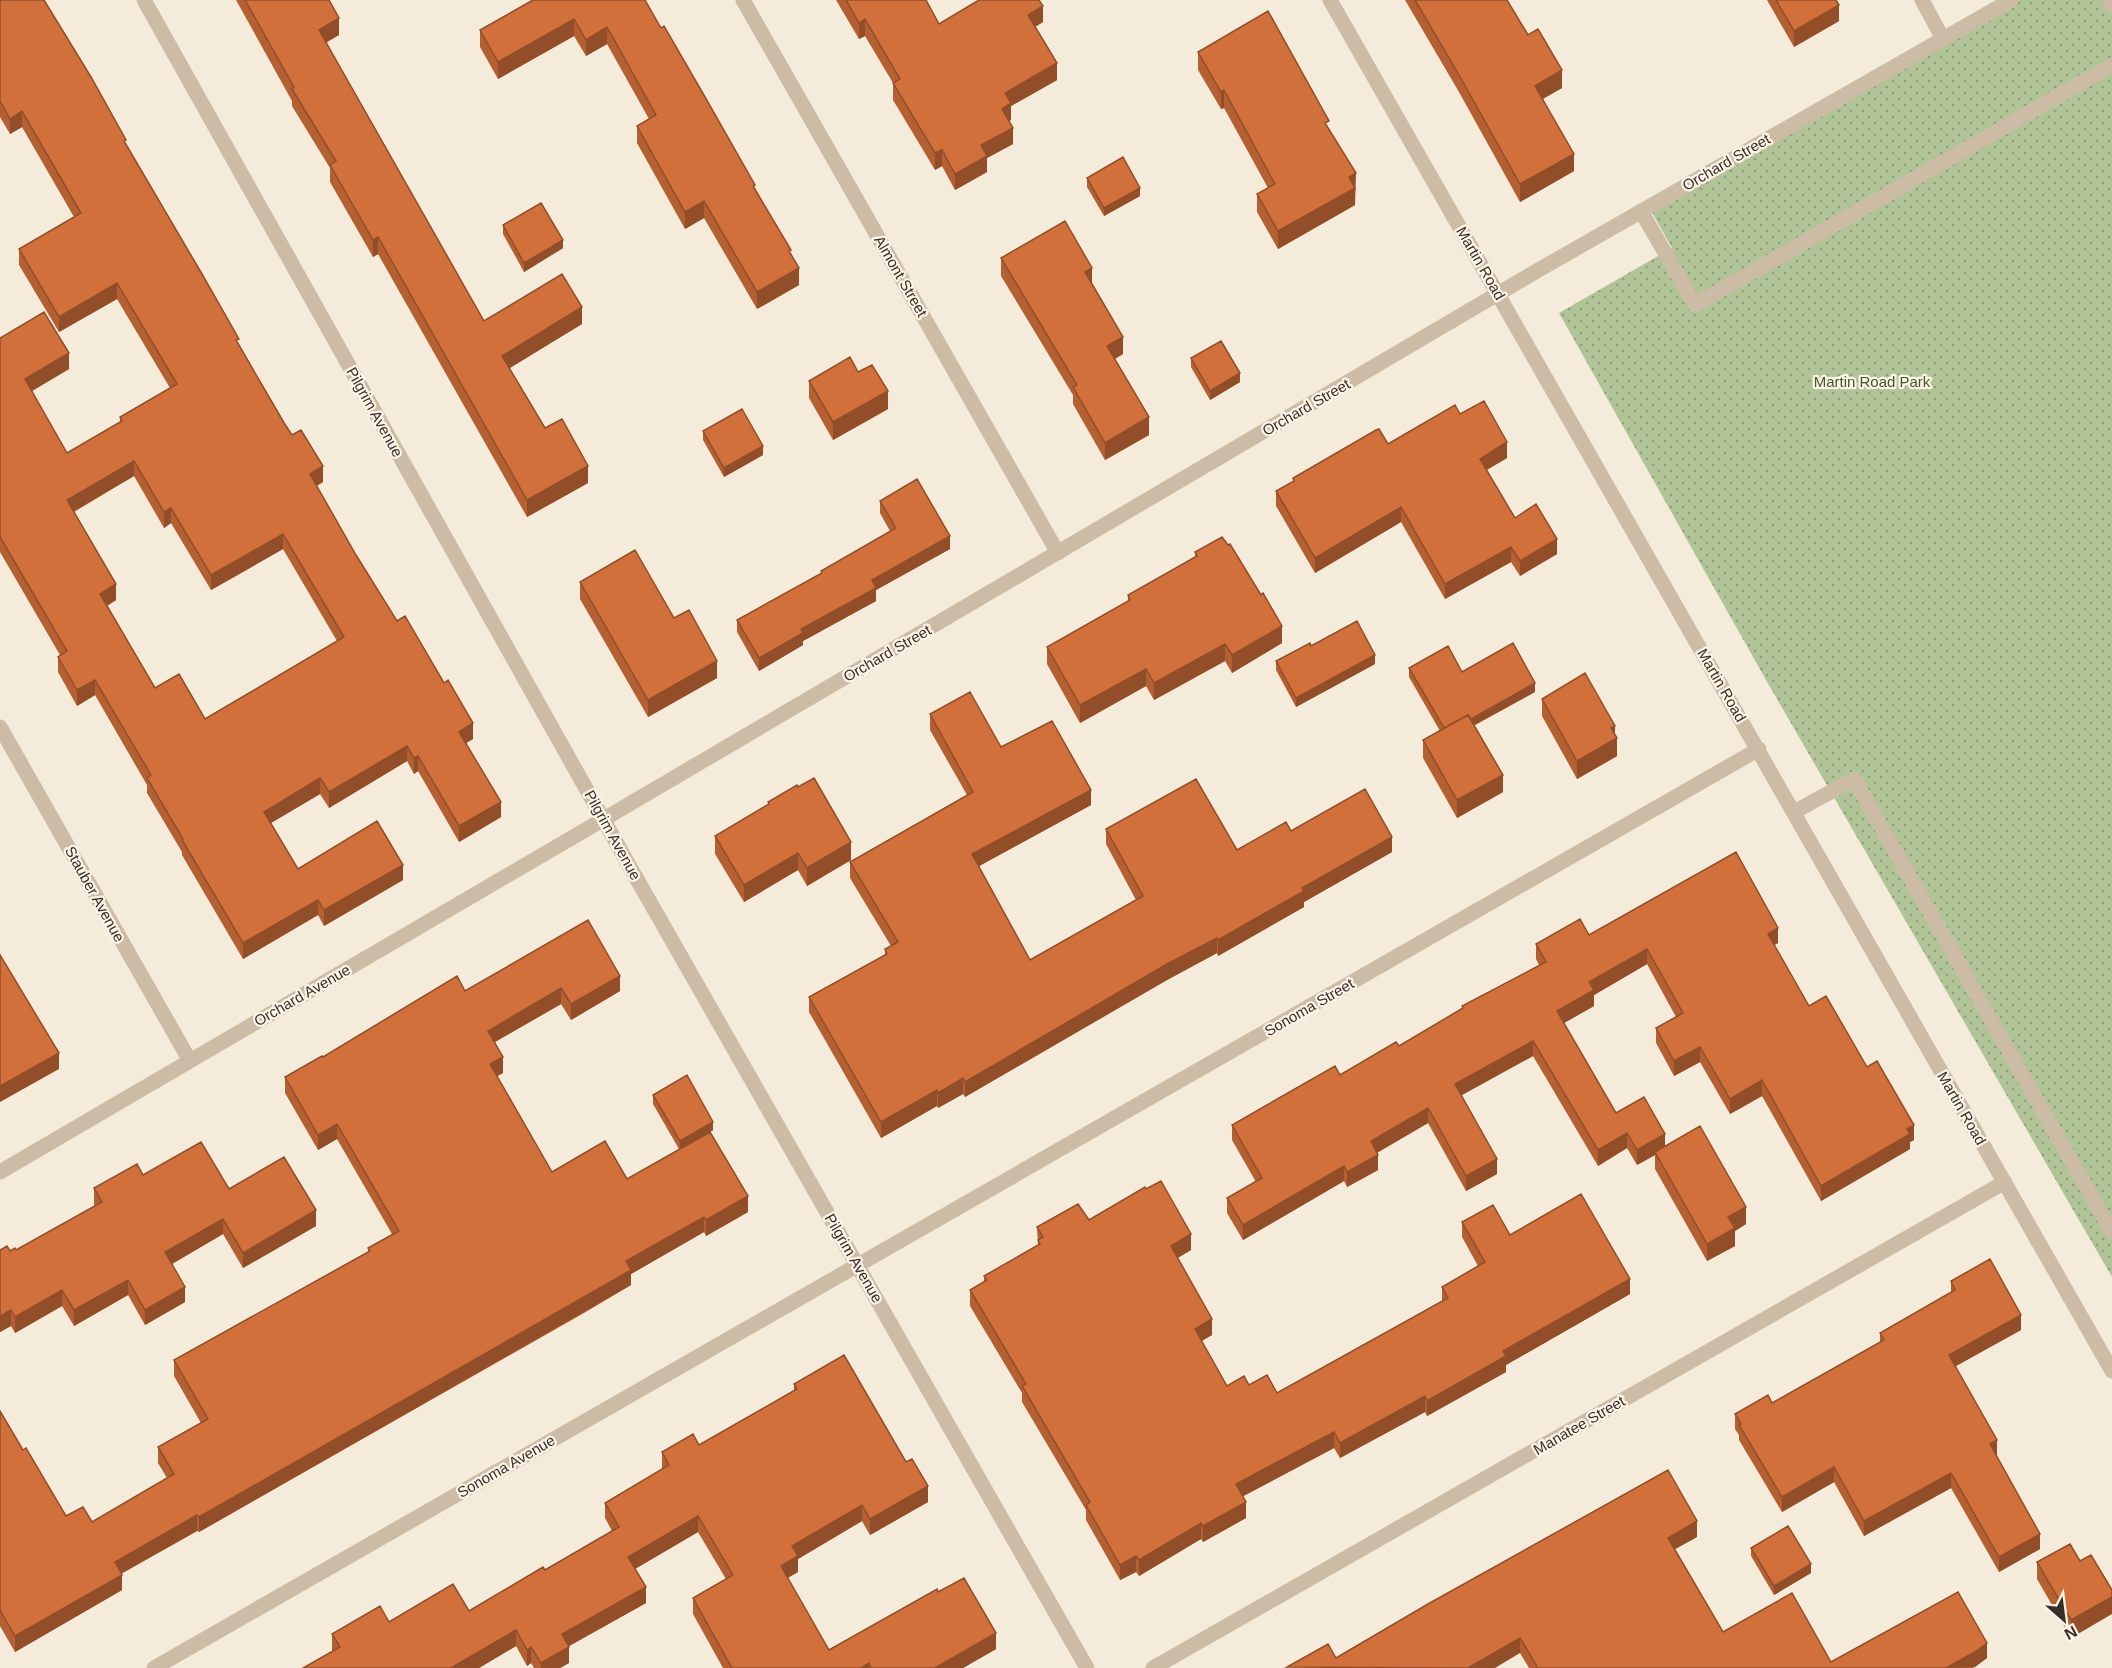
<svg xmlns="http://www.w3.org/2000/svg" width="2112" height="1668" font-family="Helvetica,sans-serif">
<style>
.park{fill:url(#park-dots)}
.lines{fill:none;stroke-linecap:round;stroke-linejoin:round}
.lane{stroke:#cdbca5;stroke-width:15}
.street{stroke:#cdbca5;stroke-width:15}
.wall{fill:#b46033;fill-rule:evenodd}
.shaded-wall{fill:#924e29}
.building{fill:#d1703b;stroke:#924e29;stroke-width:1.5;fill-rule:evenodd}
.labels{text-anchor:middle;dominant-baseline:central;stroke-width:4.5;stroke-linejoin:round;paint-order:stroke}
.street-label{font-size:15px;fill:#382e27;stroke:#fbf4e7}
.park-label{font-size:15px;fill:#415928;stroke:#fbf4e7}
</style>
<defs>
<pattern id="park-dots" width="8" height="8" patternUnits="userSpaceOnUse" patternTransform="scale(1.5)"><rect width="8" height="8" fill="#b1c498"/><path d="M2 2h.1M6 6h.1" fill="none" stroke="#91a07c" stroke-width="1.8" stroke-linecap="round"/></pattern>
</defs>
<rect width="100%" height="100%" fill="#f4ebda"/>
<path class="park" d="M2013,0H2112V1277L1770,687L1559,313L1672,248L1649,207Z"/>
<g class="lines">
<path class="lane" d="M2109,0L2112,6
M1641,211L1695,305L2112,65
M1794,812L1854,779L2112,1232"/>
<path class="street" d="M144,0L630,867L1087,1668
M743,0L1058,553
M1330,0L2112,1371
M1922,0L1943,39
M0,727L190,1061
M0,1172L604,819L1535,272L2011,0
M154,1668L1759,749
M1153,1668L2005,1182"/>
</g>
<path class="wall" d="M0,0L126,144L239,345L292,435L323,482L316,486L356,555L397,621L473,739L466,743L501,817L459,842L418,771L414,774L407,761L329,808L320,794L271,823L298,869L403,880L324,926L318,915L243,959L182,855V852L147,793V785L95,695L77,706L58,672V657L60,655L0,552V338L69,369L32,391L67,453L120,422V417L170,388L117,299L59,332L19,265V249L74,217L22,127L10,134L0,117ZM134,476L164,528L171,523L211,590L283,549L337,641L205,719L155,688L107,606L116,600L74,512Z
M236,0H329L339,35L326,42L484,321L582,324L509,368L545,428L588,483L527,517L378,254L373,257L330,182V168L292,106V101Z
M533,0L661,28L755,188L791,255L799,285L757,309L704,218L685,229L637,143V126L649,119L607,44L586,56L574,36L498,79L480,47V30Z
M836,0H926L939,24L1043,22L1035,27L1057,80L1011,106V120L1009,121L1013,144L987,158V172L955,190L942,166L935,170L893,100V83L865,36L859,39Z
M1405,0H1507L1562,88L1543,99L1574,171L1520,202L1459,92Z
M1767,0H1836L1839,21L1794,47Z
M1198,52L1329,129L1356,191H1355V205L1278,249L1257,212V194L1268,188L1224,108L1221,109L1198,70Z
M1087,178L1140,196L1104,216L1087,187Z
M503,225L563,248L524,272L503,234Z
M1001,258L1092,284L1123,354L1115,359L1149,435L1105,460L1073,404V395L1001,276Z
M1191,358L1240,382L1210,400L1191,367Z
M858,372L888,409L833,440L809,398V381Z
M1460,414L1507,458L1486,470L1515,518L1557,554L1520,576L1511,562L1445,599L1401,522L1315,573L1276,506V491L1293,482V478L1388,444Z
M703,431L763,455L724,477L703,440Z
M880,501L950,549L876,590V601L803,641V645L759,671L737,632V620L821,573V571L890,531L880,513Z
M1195,552L1282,643L1232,673L1225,661L1154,700L1146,686L1080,723L1047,664V647L1128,601V595L1195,558Z
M580,582L674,618L717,678L648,717L580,599Z
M1311,646L1375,664L1296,707L1276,670V661Z
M1409,668L1462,672L1535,692L1474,725L1503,792L1457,818L1423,758V740L1440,731L1409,677Z
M1542,699L1615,736L1617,756L1577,779L1542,716Z
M930,714L1001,747L1091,805L979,866L1030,960L1136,900L1106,844V829L1237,850L1291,831L1392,852L1304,902V907L1218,956L1217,953L1167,980L965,1097L963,1094L938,1108L937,1106L881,1138L809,1012V997L885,955V949L891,946L850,878V862L967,795L930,730Z
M768,802L851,860L807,886L798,870L744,902L715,854V836L768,805Z
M588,920L620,991L571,1020L561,1004L495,1042L503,1073L497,1076L552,1172L627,1179L679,1149L653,1104V1095L713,1130L710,1132L748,1212L706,1236L704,1232L631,1274V1285L584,1313L199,1532L197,1531L121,1574L122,1590L15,1652L0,1626V1411L23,1450L66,1516L92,1522L167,1478L158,1463V1447L201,1423L174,1376V1360L368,1252V1248L392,1234L337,1139L318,1150L285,1093V1077L323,1057L465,991Z
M1589,935L1778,943L1774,945L1809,1006L1867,1067L1914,1140L1910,1142V1149L1821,1201L1762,1096L1730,1114L1700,1062L1674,1076L1656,1043V1028L1676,1017L1647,964L1594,995V1006L1564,1023L1616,1113L1665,1146L1746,1224L1735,1231V1246L1707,1261L1655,1169V1155L1637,1165L1627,1148L1598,1166L1533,1056L1461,1095L1497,1174L1466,1191L1428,1123L1377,1153L1378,1170L1347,1187L1344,1181L1243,1240L1227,1213V1198L1256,1182L1232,1140V1125L1340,1075L1399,1046L1462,1009V1006L1539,965L1536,959V944Z
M143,1175L229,1189L316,1226L243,1268L223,1234L172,1264L185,1302L145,1325L128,1295L74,1326L62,1306L15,1333L11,1326L0,1332V1250H16L95,1206L94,1204V1188Z
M1089,1220L1191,1250L1177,1258L1212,1335L1201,1341L1227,1386L1249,1385L1277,1393L1442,1301V1287L1478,1266L1462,1237V1222L1510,1235L1630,1294L1506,1365V1372L1427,1416L1425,1412L1340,1458L1334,1448L1243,1496L1246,1518L1203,1542L1201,1539L1139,1576L1136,1572L1120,1580L1086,1520V1510L1022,1402V1393L970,1306V1290L984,1282V1276L1038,1245L1037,1227Z
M1951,1281L2021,1330L1955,1366L2040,1549L1999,1572L1951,1488L1864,1536L1834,1482L1782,1512L1739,1440V1435L1735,1429V1414L1772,1403L1880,1342V1333L1951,1292Z
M794,1384L928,1502L870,1535L862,1521L798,1559V1572L787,1578L829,1650L938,1592L996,1649L963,1668H723L693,1614V1598L726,1579L698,1532L635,1569L646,1603L569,1646V1663L560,1668H534L531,1663L527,1666L516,1646L479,1668H303L333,1651L332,1650V1634L389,1622L469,1611L545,1570L612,1531L605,1518V1503L662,1469V1452L699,1445L794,1390Z
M1697,1537L1675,1549L1723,1632L1831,1662L1987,1658L1973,1668H1529L1520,1653L1336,1658Z
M1751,1548L1811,1573L1774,1595L1751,1556Z
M2080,1561L2071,1638L2037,1579V1562Z"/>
<path class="shaded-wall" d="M1839,5V21L1794,47V31Z
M1043,6V22L1028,31V15Z
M339,18V35L319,47V30Z
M574,19V36L498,79V62Z
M865,19V36L859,39V23Z
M607,27V44L586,56V40Z
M1057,63V80L1011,106V120L1002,125V109L1005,93Z
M1562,70V88L1535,103V86Z
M1224,90V108L1221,109V92Z
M22,111V127L10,134V119Z
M1013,128V144L987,158V172L955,190V174L981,145Z
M942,150V166L935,170V153Z
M1574,154V171L1520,202V184Z
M1356,173L1355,205L1278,249V231L1349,177Z
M1140,188V196L1104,216V208Z
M704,201V218L685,229V212Z
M378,237V254L373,257V240Z
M563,240V248L524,272V263Z
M799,268V285L757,309V292Z
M1092,268V285L1085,272Z
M117,283V299L59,332V317Z
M582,307V324L502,373V356Z
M1123,337V354L1107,363V346Z
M69,353V369L25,395V379Z
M1240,373V382L1210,400V391Z
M888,391V409L833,440V422Z
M1149,417V435L1105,460V443Z
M1507,442V458L1480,474V459Z
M763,446V455L724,477V468Z
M134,461V476L67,515V500Z
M323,466V482L310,490V474Z
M588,466V483L527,517V500Z
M1401,507V522L1315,573V558Z
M171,508V523L164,528V512Z
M283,534V549L211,590V575Z
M950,536V549L876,590V601L803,641V645L759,671V658L872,580Z
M1557,539V554L1520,576V561Z
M1511,547V562L1445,599V584Z
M116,584V600L100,610V594Z
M1282,626V643L1232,673V655Z
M1225,644V661L1154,700V683Z
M1375,655V664L1296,707V698Z
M717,661V678L648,717V700Z
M1146,669V686L1080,723V705Z
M95,680V695L77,706V690Z
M1535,683V692L1446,741V732Z
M473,723V739L459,747V732Z
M1615,726V739L1617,738V756L1577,779V761L1611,728Z
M407,746V761L329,808V792Z
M418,756V771L414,774V758Z
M1503,775V792L1457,818V800Z
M320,778V794L264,827V812Z
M1091,790V805L972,870V854Z
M501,802V817L459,842V826Z
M1392,837V852L1304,902V907L1218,956V940L1302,888Z
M851,842V860L807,886V868Z
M798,853V870L744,902V885Z
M403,865V880L324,926V910Z
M318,900V915L243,959V943Z
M1778,928V943L1768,949V934Z
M1217,938V953L1167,980L965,1097V1082L1167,964Z
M1647,949V964L1594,995V1006L1557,1027V1011L1589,982Z
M620,976V991L571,1020V1004Z
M561,988V1004L488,1046V1031Z
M1533,1041V1056L1455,1099V1084Z
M1700,1047V1062L1674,1076V1061Z
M59,1053V1069L0,1102V1086Z
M503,1057V1073L490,1080V1064Z
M963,1078V1094L938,1108V1093Z
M1762,1080V1096L1730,1114V1099Z
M937,1090V1106L881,1138V1122Z
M1428,1108V1123L1371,1156V1141Z
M713,1122V1130L680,1150V1141Z
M337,1124V1139L318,1150V1135Z
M1914,1125V1140L1910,1142V1149L1821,1201V1186L1907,1129Z
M1627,1133V1148L1598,1166V1150Z
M1665,1134V1150L1655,1152V1155L1637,1165V1150Z
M1378,1155V1170L1347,1187V1172Z
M1497,1159V1174L1466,1191V1176Z
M1344,1166V1181L1243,1240V1225Z
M748,1196V1212L706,1236V1220Z
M1746,1207V1224L1735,1231V1246L1707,1261V1244L1728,1217Z
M316,1210V1226L243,1268V1253Z
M704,1217V1232L631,1274V1285L199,1532V1517L626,1261Z
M223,1219V1234L165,1268V1252Z
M1191,1234V1250L1171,1262V1246Z
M1630,1279V1294L1506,1365V1372L1427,1416V1401L1503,1351Z
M128,1280V1295L74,1326V1310Z
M185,1287V1302L145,1325V1310Z
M62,1290V1306L15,1333V1317Z
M11,1310V1326L0,1332V1316Z
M2021,1315V1330L1949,1370V1355Z
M1212,1319V1335L1195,1345V1329Z
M1425,1396V1412L1340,1458V1443Z
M1334,1432V1448L1236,1500V1484Z
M1997,1440V1455L1990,1459V1444Z
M1834,1467V1482L1782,1512V1497Z
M1951,1473V1488L1864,1536V1521Z
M928,1486V1502L870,1535V1519Z
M1246,1502V1518L1203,1542V1526Z
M862,1505V1521L798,1559V1572L781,1582V1566L792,1546Z
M197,1515V1531L115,1577V1562Z
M698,1516V1532L628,1573V1557Z
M1697,1521V1537L1668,1553V1538Z
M1201,1523V1539L1139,1576V1560Z
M2040,1534V1549L1999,1572V1557Z
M1136,1556V1572L1120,1580V1565Z
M1811,1564V1573L1774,1595V1586Z
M122,1575V1590L15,1652V1636Z
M646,1587V1603L562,1650V1634Z
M2112,1597V1614L2071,1638V1620Z
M516,1630V1646L479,1668H451Z
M996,1633V1649L963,1668H935Z
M1520,1638V1653L1495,1668H1468Z
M1987,1643V1658L1975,1667L1946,1668Z
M531,1647V1663L527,1666V1650Z
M569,1647V1663L560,1668H541V1663Z
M869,1663V1668H861Z"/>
<path class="building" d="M0,0H44L91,77L126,140L124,141L202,274L239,339L236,340L284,423L292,435L301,430L323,466L310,474L356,555L397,621L405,616L444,683L448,680L473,723L459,732L501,802L459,826L418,756L414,758L407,746L329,792L320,778L264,812L298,869L377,821L403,865L324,910L318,900L243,943L182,840L183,839L147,778L151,775L95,680L77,690L58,657L67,651L0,537V338L44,312L69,353L25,379L67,453L122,421L120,417L177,384L117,283L59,317L19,249L81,213L22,111L10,119L0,101ZM134,461L164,512L171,508L211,575L283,534L344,637L205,719L179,674L155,688L100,594L116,584L67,500Z
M245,0H329L339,18L319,30L484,321L562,274L582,307L502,356L545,428L562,419L588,466L527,500L378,237L373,240L330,165L336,161L292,89L294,87Z
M533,0H645L661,28L664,26L701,90L755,185L753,186L791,250L789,251L799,268L757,292L704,201L685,212L637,126L656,115L607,27L586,40L574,19L498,62L480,30Z
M846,0H926L939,24L979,0H1039L1043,6L1028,15L1057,63L1005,93L1011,103L1002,109L1013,128L981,145L987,156L955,174L942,150L935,153L893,83L900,79L865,19L859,23Z
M1415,0H1507L1528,35L1538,29L1562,70L1535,86L1574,154L1520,184L1459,75Z
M1776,0H1836L1839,5L1794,31Z
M1268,11L1329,121L1325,123L1356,173L1349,177L1355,188L1278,231L1257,194L1275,184L1224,90L1221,92L1198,52Z
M1123,157L1140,188L1104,208L1087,178Z
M541,203L563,240L524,263L503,225Z
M1065,221L1092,268L1085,272L1123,337L1107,346L1149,417L1105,443L1073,387L1077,385L1001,258Z
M1221,341L1240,373L1210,391L1191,358Z
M850,357L858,372L872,365L888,391L833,422L809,381Z
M1484,401L1507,442L1480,459L1515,518L1536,504L1557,539L1520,561L1511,547L1445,584L1401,507L1315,558L1276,491L1294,481L1293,478L1376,430L1379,429L1388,444L1455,405L1460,414Z
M742,409L763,446L724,468L703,431Z
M917,479L950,536L872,580L876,588L801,629L803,633L759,658L737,620L822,573L821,571L896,528L880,501Z
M1222,537L1228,545L1230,544L1261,595L1263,593L1282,626L1232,655L1225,644L1154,683L1146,669L1080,705L1047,647L1130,600L1128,595L1197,556L1195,552Z
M635,550L674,618L689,610L717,661L648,700L580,582Z
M1357,621L1375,655L1296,698L1276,661L1310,643L1311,646Z
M1513,643L1535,683L1471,719L1468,715L1444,728L1409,668L1448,646L1462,672Z
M1585,673L1615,726L1611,728L1617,738L1577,761L1542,699Z
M970,692L1001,747L1052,721L1091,790L972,854L1030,960L1143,896L1106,829L1196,779L1237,850L1286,822L1291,831L1365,789L1392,837L1302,888L1304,891L1218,940L1217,938L1167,964L965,1082L963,1078L938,1093L937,1090L881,1122L809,997L887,954L885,949L898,942L850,862L973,792L930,714Z
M1468,715L1503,775L1457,800L1423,740Z
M814,778L851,842L807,868L798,853L744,885L715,836L769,804L768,802L797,785L798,787Z
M1736,852L1778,928L1768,934L1809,1006L1826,996L1867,1067L1877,1061L1914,1125L1907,1129L1910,1134L1821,1186L1762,1080L1730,1099L1700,1047L1674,1061L1656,1028L1683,1013L1647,949L1589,982L1594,990L1557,1011L1616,1113L1644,1097L1665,1134L1637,1150L1627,1133L1598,1150L1533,1041L1455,1084L1497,1159L1466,1176L1428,1108L1371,1141L1378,1155L1347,1172L1344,1166L1243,1225L1227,1198L1262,1178L1232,1125L1335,1066L1340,1075L1396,1042L1399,1046L1463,1008L1462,1006L1546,962L1536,944L1580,919L1589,935Z
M588,920L620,976L571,1004L561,988L488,1031L503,1057L490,1064L552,1172L605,1141L627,1179L710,1132L748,1196L706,1220L704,1217L626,1261L631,1270L584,1297L199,1517L197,1515L115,1562L122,1575L15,1636L0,1610V1411L23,1450L26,1448L66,1516L83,1507L92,1522L174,1474L158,1447L208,1419L174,1360L370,1251L368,1248L399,1231L337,1124L318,1135L285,1077L322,1056L323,1057L457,976L465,991Z
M0,955L59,1053L0,1086Z
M687,1075L713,1122L680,1141L653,1095Z
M1700,1126L1746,1207L1728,1217L1735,1228L1707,1244L1655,1152Z
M201,1142L229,1189L284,1157L316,1210L243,1253L223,1219L165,1252L185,1287L145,1310L128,1280L74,1310L62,1290L15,1317L11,1310L0,1316V1250L7,1246L10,1251L15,1248L16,1250L102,1202L94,1188L137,1164L143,1175Z
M1161,1181L1191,1234L1171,1246L1212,1319L1195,1329L1227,1386L1244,1376L1249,1385L1267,1375L1277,1393L1448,1298L1442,1287L1485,1262L1462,1222L1493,1205L1510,1235L1581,1194L1630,1279L1503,1351L1506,1356L1427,1401L1425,1396L1340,1443L1334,1432L1236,1484L1246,1502L1203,1526L1201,1523L1139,1560L1136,1556L1120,1565L1086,1505L1090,1502L1022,1386L1026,1384L970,1290L987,1280L984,1276L1040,1244L1038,1240L1043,1237L1037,1227L1078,1204L1089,1220L1145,1187L1146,1189Z
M1990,1259L2021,1315L1949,1355L1997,1440L1990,1444L2040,1534L1999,1557L1951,1473L1864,1521L1834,1467L1782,1497L1739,1425L1741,1424L1735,1414L1768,1395L1772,1403L1884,1340L1880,1333L1955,1290L1951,1281Z
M844,1355L906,1462L912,1459L928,1486L870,1519L862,1505L792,1546L798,1556L781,1566L829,1650L937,1589L938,1592L964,1578L996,1633L935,1668H871L869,1663L861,1668H732L693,1598L733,1575L698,1516L628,1557L646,1587L562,1634L569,1647L541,1663L531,1647L527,1650L516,1630L451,1668H303L340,1647L332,1634L380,1606L389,1622L453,1584L469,1611L543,1567L545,1570L619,1527L605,1503L669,1465L662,1452L693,1434L699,1445L797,1389L794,1384Z
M1668,1470L1697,1521L1668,1538L1723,1632L1792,1593L1831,1662L1958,1592L1987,1643L1975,1652L1946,1668H1538L1520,1638L1468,1668L1287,1667L1328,1644L1336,1658L1428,1604Z
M1788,1526L1811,1564L1774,1586L1751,1548Z
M2070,1544L2080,1561L2091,1555L2112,1590V1597L2071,1620L2037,1562Z"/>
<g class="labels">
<g class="street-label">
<text transform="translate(1726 162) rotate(-30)">Orchard Street</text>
<text transform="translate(1481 263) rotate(60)">Martin Road</text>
<text transform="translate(901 276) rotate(60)">Almont Street</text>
<text transform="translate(1306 407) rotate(-30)">Orchard Street</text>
<text transform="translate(375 412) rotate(61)">Pilgrim Avenue</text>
<text transform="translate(887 653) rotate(-30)">Orchard Street</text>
<text transform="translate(1722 685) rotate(60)">Martin Road</text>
<text transform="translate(613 835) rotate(61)">Pilgrim Avenue</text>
<text transform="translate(95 894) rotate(61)">Stauber Avenue</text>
<text transform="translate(302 995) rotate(-30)">Orchard Avenue</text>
<text transform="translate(1309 1007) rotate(-30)">Sonoma Street</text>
<text transform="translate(1962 1108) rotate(60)">Martin Road</text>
<text transform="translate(854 1258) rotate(60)">Pilgrim Avenue</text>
<text transform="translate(1579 1425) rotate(-30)">Manatee Street</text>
<text transform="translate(506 1466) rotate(-30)">Sonoma Avenue</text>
</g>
<g class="park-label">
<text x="1872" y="381">Martin Road Park</text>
</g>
</g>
<g transform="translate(2064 1620) rotate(152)" stroke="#fbf4e7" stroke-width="4.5" paint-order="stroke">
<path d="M0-4.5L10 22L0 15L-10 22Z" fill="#382e27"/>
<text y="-9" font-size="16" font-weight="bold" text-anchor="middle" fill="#382e27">N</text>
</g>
</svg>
